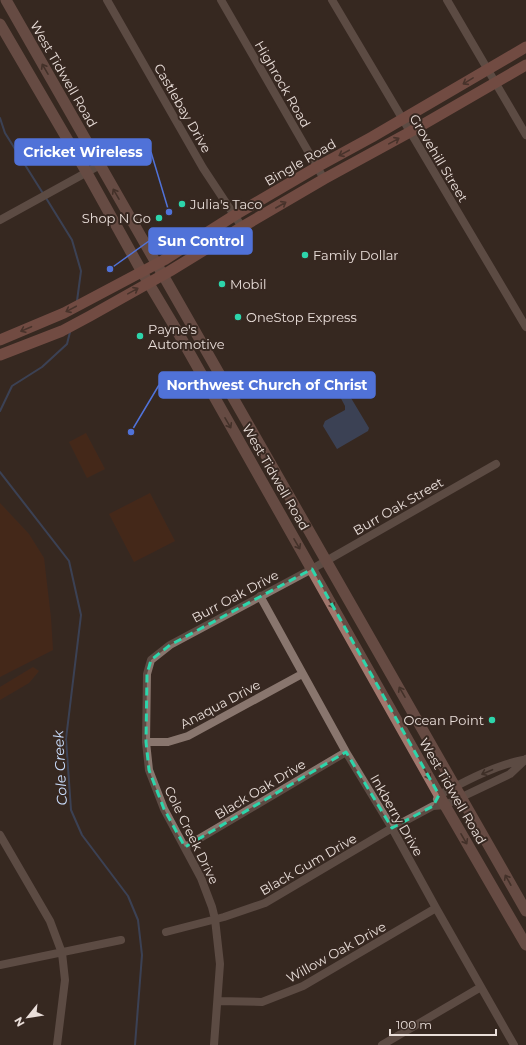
<svg xmlns="http://www.w3.org/2000/svg" width="526" height="1045" font-family="Montserrat,sans-serif">
<style>
.green{fill:#562811}
.water{fill:#416193}
.lines{fill:none;stroke-linecap:round;stroke-linejoin:round}
.stream{stroke:#416193;stroke-width:2}
.minor{stroke:#89766e;stroke-width:8}
.secondary{stroke:#a1776d;stroke-width:11}
.primary{stroke:#b9776c;stroke-width:11}
.oneway{stroke:#523c34}
.oneway2{stroke:#5e4038}
.oneway3{stroke:#473830}
.marked{fill:none;stroke:#2dd5ab;stroke-width:3;stroke-dasharray:8 5;stroke-linejoin:round}
.poi-dot{fill:#2dd5ab;stroke:#372821;stroke-width:1.5}
.labels{text-anchor:middle;dominant-baseline:central;stroke-width:4;stroke-linejoin:round;paint-order:stroke}
.street-label{font-size:13px;fill:#e9ded9;stroke:#372821}
.poi-label{font-size:13px;fill:#e9ded9;stroke:#372821;text-anchor:start}
.water-label{font-size:14px;font-style:italic;fill:#cce0ff;stroke:#372821}
.leader{fill:none;stroke:#5072d8;stroke-width:1.5}
.callout-dot{fill:#5072d8;stroke:#372821;stroke-width:1.5}
.callout{fill:#5072d8;stroke:#5072d8;stroke-width:1.5}
.callout-label{font-size:14px;text-anchor:middle;font-weight:bold;fill:#fff}
</style>
<rect width="100%" height="100%" fill="#372821"/>
<path class="green" d="M86,433L105,469L87,478L69,442Z
M150,493L175,541L134,562L109,514Z
M0,503L29,534L44,558L51,618L53,650L0,677Z
M33,667L39,671L29,683L0,700V687Z"/>
<path class="water" d="M341,382L342,383L369,428L368,431L337,449L323,426L325,421L345,410V406L335,387L336,385Z"/>
<g class="lines">
<path class="stream" d="M0,118L5,133L44,195
M46,198L72,240L81,271L77,301
M0,411L12,386L42,367L67,344L70,332
M0,472L69,561L81,615L66,739L71,810L82,835L128,896L138,920L142,955L135,1045"/>
<path class="minor" d="M107,0L203,168L242,227
M221,0L324,179
M332,0L526,327
M447,0L526,135
M0,220L100,165
M260,596L346,752L392,828L436,908L514,1045
M146,742H168L188,736L302,674
M437,799L439,795C466,781 493,766 523,760
M0,835L50,921L62,953L65,980L57,1045
M185,847L346,752
M166,932L224,917L265,903L392,828L433,806L445,805L510,774L526,759
M0,965L121,940
M218,1001L262,1002L303,986L436,908
M214,1045L220,964L215,919L212,907L201,878L164,809L149,770L146,742L147,674L151,660L170,645L312,569L496,464
M382,1045L481,987"/>
<path class="secondary" d="M6,0L526,911
M0,24L87,173L142,272L176,329L439,795L526,945"/>
<path class="primary" d="M0,340L64,313L164,260L235,215L317,167L372,137L526,47
M0,355L62,331L90,316L170,271L242,227L324,179L410,132L526,65"/>
</g>
<defs><path id="oneway-shaft" d="M-6 0H5M1.5-3L5.5 0L1.5 3" fill="none" stroke-width="1.6" stroke-linecap="round" stroke-linejoin="round"/></defs>
<g class="oneway">
<use href="#oneway-shaft" transform="translate(45 69) rotate(-120)"/>
<use href="#oneway-shaft" transform="translate(116 194) rotate(-120)"/>
<use href="#oneway-shaft" transform="translate(228 423) rotate(60)"/>
<use href="#oneway-shaft" transform="translate(297 544) rotate(60)"/>
<use href="#oneway-shaft" transform="translate(331 603) rotate(61)"/>
<use href="#oneway-shaft" transform="translate(402 692) rotate(-120)"/>
<use href="#oneway-shaft" transform="translate(427 774) rotate(61)"/>
<use href="#oneway-shaft" transform="translate(464 839) rotate(60)"/>
<use href="#oneway-shaft" transform="translate(508 880) rotate(-119)"/>
</g>
<g class="oneway2">
<use href="#oneway-shaft" transform="translate(468 81) rotate(149)"/>
<use href="#oneway-shaft" transform="translate(394 141) rotate(-29)"/>
<use href="#oneway-shaft" transform="translate(344 153) rotate(152)"/>
<use href="#oneway-shaft" transform="translate(281 205) rotate(-30)"/>
<use href="#oneway-shaft" transform="translate(133 291) rotate(-29)"/>
<use href="#oneway-shaft" transform="translate(71 309) rotate(152)"/>
<use href="#oneway-shaft" transform="translate(26 329) rotate(157)"/>
</g>
<use class="oneway3" href="#oneway-shaft" transform="translate(487 772) rotate(157)"/>
<path d="M0 0H526V1045H0ZM312,569L439,795L433,806L392,828L346,752L185,847L164,809L149,770L146,742L147,674L151,660L170,645Z" fill="#372821" fill-opacity=".55" fill-rule="evenodd"/>
<path class="marked" d="M312,569L439,795L433,806L392,828L346,752L185,847L164,809L149,770L146,742L147,674L151,660L170,645Z"/>
<g class="poi-dot">
<circle cx="182" cy="204" r="4"/>
<circle cx="159" cy="218" r="4"/>
<circle cx="305" cy="255" r="4"/>
<circle cx="222" cy="284" r="4"/>
<circle cx="238" cy="317" r="4"/>
<circle cx="140" cy="336" r="4"/>
<circle cx="492" cy="720" r="4"/>
</g>
<g class="labels">
<g class="street-label">
<text transform="translate(64 74) rotate(60)">West Tidwell Road</text>
<text transform="translate(283 84) rotate(60)">Highrock Road</text>
<text transform="translate(183 108) rotate(60)">Castlebay Drive</text>
<text transform="translate(439 158) rotate(59)">Grovehill Street</text>
<text transform="translate(300 162) rotate(-30)">Bingle Road</text>
<text transform="translate(276 477) rotate(60)">West Tidwell Road</text>
<text transform="translate(398 506) rotate(-30)">Burr Oak Street</text>
<text transform="translate(235 596) rotate(-28)">Burr Oak Drive</text>
<text transform="translate(220 704) rotate(-28)">Anaqua Drive</text>
<text transform="translate(260 789) rotate(-31)">Black Oak Drive</text>
<text transform="translate(453 791) rotate(60)">West Tidwell Road</text>
<text transform="translate(397 815) rotate(60)">Inkberry Drive</text>
<text transform="translate(192 835) rotate(64)">Cole Creek Drive</text>
<text transform="translate(308 864) rotate(-30)">Black Gum Drive</text>
<text transform="translate(336 952) rotate(-29)">Willow Oak Drive</text>
</g>
<g class="poi-label">
<text x="190" y="204">Julia's Taco</text>
<text x="151" y="218" text-anchor="end">Shop N Go</text>
<text x="313" y="255">Family Dollar</text>
<text x="230" y="284">Mobil</text>
<text x="246" y="317">OneStop Express</text>
<text x="148" y="329">Payne's<tspan x="148" dy="15">Automotive</tspan></text>
<text x="484" y="720" text-anchor="end">Ocean Point</text>
</g>
<g class="water-label">
<text transform="translate(60 768) rotate(-93)">Cole Creek</text>
</g>
</g>
<path class="leader" d="M169 212L151 152M110 269L149 241M131 432L159 385"/>
<g class="callout-dot">
<circle cx="169" cy="212" r="4"/>
<circle cx="110" cy="269" r="4"/>
<circle cx="131" cy="432" r="4"/>
</g>
<g class="callout">
<rect x="15" y="139" width="136" height="26" rx="4"/>
<rect x="149" y="228" width="103" height="26" rx="4"/>
<rect x="159" y="372" width="216" height="26" rx="4"/>
</g>
<g class="callout-label">
<text x="83" y="157">Cricket Wireless</text>
<text x="201" y="246">Sun Control</text>
<text x="267" y="390">Northwest Church of Christ</text>
</g>
<g transform="translate(28 1017) rotate(240)" stroke="#372821" stroke-width="3" paint-order="stroke">
<path d="M0-3L7 15L0 10L-7 15Z" fill="#e9ded9"/>
<text y="-6" font-size="11" font-weight="bold" text-anchor="middle" fill="#e9ded9">N</text>
</g>
<path d="M390 1029v6h106v-6" fill="none" stroke="#e9ded9" stroke-width="2"/>
<text x="396" y="1029" font-size="12" fill="#e9ded9" stroke="#372821" stroke-width="3" paint-order="stroke">100 m</text>
</svg>
